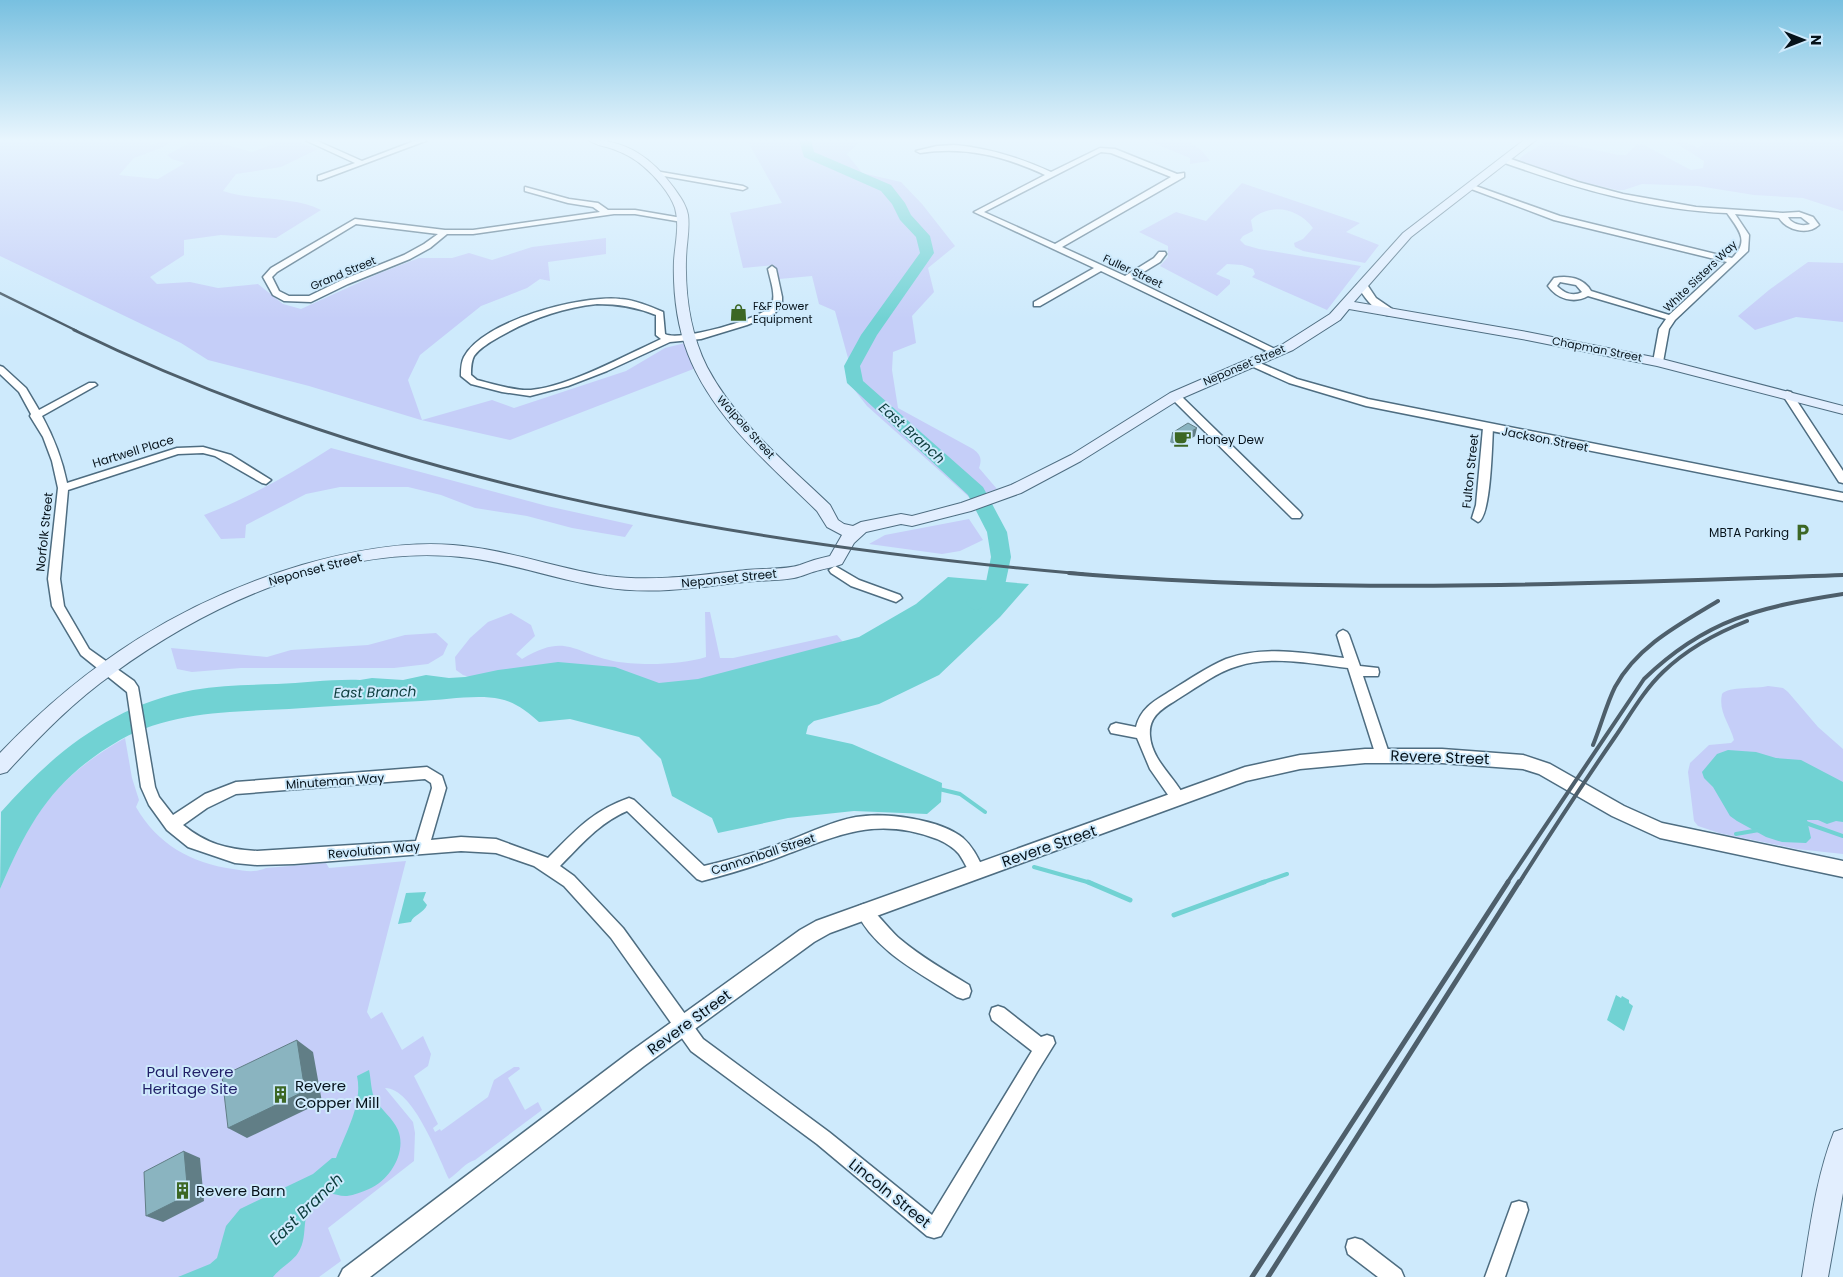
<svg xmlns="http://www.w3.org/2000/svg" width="1843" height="1277" font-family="Poppins,sans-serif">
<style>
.green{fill:#c5cef8}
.water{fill:#71d2d3}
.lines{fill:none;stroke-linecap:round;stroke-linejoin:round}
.stream-far1{stroke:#71d2d3;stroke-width:4}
.stream{stroke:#71d2d3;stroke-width:5}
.river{fill:#71d2d3;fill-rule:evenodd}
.minor-casing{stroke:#4e6d81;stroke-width:3}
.tertiary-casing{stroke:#4e6d81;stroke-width:3}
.secondary-casing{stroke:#4e6d81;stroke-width:2}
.minor{fill:#fff;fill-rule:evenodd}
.tertiary{fill:#fff;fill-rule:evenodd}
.secondary{fill:#e2eefe;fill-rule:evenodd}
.rail-far3{stroke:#4e5f6b;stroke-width:2.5}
.rail-far2{stroke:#4e5f6b;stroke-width:3}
.rail-far1{stroke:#4e5f6b;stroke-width:4}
.rail{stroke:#4e5f6b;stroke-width:5}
.wall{fill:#779ba5}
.shaded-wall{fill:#617e86}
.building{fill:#8ab4c0;stroke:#617e86}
.labels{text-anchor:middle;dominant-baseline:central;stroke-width:4;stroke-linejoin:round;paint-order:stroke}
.far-street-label{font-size:11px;fill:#06121a;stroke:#ceeafc}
.far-poi-label{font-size:11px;fill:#06121a;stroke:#ceeafc;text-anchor:start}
.poi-label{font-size:12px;fill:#06121a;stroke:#ceeafc;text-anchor:start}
.street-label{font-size:12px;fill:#06121a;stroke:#ceeafc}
.water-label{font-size:14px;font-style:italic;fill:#0b3b3b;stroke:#ceeafc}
.near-street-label{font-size:15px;fill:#06121a;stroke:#ceeafc}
.near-park-label{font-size:15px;fill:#201f67;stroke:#ceeafc}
.near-poi-label{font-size:15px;fill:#06121a;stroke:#ceeafc;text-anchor:start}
.near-water-label{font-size:16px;font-style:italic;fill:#0b3b3b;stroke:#ceeafc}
</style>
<rect width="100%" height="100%" fill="#ceeafc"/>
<path class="green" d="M0,140H148L151,144L169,141L166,146L134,158L119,175L158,179L185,163L172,159L167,155L194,140H210L252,152L275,143L296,141L318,149L281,167L236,174L223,191C253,201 294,196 321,210L276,238L221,235L184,240V255L150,277L157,284L190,282L218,288L258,284L283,304L301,309L380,273L419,258H452L469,253L492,260L532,247L606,238V254L548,262L550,281L540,279L527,288L481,306L420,355L408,380L422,420L492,400L514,408L626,371L665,348L685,343L696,368L510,440L421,420L309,386L208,360L181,343L0,256Z
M747,140H862L847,154L862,173L901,182L922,204L955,246L928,268L934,292L912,316L916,343L893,352L892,370L898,408L973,449C981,455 982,459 979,468L997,489L970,498L867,406L849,383L848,358L835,311L819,304L812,276L779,279L774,265L743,268L730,213L782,203Z
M1146,140C1175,140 1192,134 1210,161L1190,164V158Z
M1548,140L1619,155H1626L1637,144H1642L1691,170L1703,168L1704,161L1671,140H1682L1698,148L1708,140H1843V211L1803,198L1754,195L1698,186L1642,184L1624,190H1617L1583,182L1519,161L1521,157Z
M1242,183L1360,223L1346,232L1379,245L1365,263L1303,251L1295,247L1294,243L1303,239L1313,228C1298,208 1270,202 1251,220L1253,231L1243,236L1240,240L1245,245L1259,249L1361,266L1327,310L1252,277L1255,274L1253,269L1242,265L1227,264L1216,274L1230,280V284L1217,296L1160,266L1168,257V246L1139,232L1176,212L1206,221Z
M1808,262L1843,263V322L1796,317L1755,330L1738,316L1769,290Z
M331,448L547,506L633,525L625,537L572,528L527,516L475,508L441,495L408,487H340L306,494L246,525L245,538L221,539L204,515C249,498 290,474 331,448Z
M969,519L983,540L960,551L942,554L869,544L885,535Z
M705,612H710L720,658H733L837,635L848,648L699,692L482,681L463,675L456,670L455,657L470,638L488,622L511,613L531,625L535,636L516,654L522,659C566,633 572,652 613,661C638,666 682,665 706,657Z
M436,633L448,644L443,655L428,664L394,668H241L192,672L177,669L171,648L267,657L291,650L368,645L405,635Z
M1768,686L1783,688L1788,692L1818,727L1843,749V854L1797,849L1719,833L1698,826L1694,821L1688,772L1690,763L1709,745L1731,743L1734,740C1730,724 1718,712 1722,694C1729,686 1756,689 1768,686Z
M125,738L132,778L139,800L136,807C157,844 191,863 233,869C245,871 255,873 266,868L326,863L329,868L406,861L367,1012L371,1019L382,1012L402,1050L423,1036L431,1054L428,1066L414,1076L438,1124L433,1128L435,1132L440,1129L441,1131L488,1097L494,1080L514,1067H519L520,1069L508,1078L525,1110L538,1102L542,1110L475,1160C466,1162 458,1173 449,1179C438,1156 413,1088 385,1088L413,1122L415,1133L414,1161L328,1228L341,1261L319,1277H0V889C31,816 54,778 125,738Z"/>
<path class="water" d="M948,577L1029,584L1000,617L939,675L879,704L814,721L808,726L806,734L852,744L942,783L941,802L927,814L854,811L788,818L718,833L712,818L672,796L661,759L639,737L570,719L539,722C528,712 515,702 500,699C477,694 445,700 421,701C377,703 333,706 289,709C232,712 172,711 120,740C53,779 30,820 0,889L1,812C54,752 113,705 193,690C221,685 249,685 277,684C304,683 333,679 360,680L372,678L403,680L426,675L449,678L465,677L498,670L558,662L615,667L659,683L698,679L859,637L916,604Z
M1728,750L1756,752L1776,758L1801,760L1843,782V822L1836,821L1827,824L1818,820H1807L1811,838L1806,843L1782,842L1766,837L1737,821L1730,816L1713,787L1704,778L1702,772L1717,754Z
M426,892L423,900L427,905C424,913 413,915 411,922L398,924L406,893Z
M1616,995L1621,998L1622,996L1629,1000V1003L1633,1006L1624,1031L1607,1020Z
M369,1070C371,1078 371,1093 375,1099C381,1110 393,1118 398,1130C407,1152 390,1180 369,1189C362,1192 354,1195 347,1196C338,1197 330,1190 322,1196C296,1212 311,1233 298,1253C292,1262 280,1268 273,1277H178L210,1264L217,1258L226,1226L240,1209L313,1174L332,1158H336C346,1132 363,1103 357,1076Z"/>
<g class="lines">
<path class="stream-far1" d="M939,789L960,794L985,812
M1803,822L1843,836
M1736,834L1759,830
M1034,867L1091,883
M1261,883L1287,874"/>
<path class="stream" d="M1088,882L1130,900
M1174,915L1264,882"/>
<path class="river" d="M799,140H811L814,152L891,185L905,203L911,215L930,236L934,253L877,335L860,366L863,381L983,487L1007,532L1011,557L1005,585L1002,590L983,607L976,610L969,607L966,602L969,597L986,582L991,557L987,532L968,495L847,383L844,366L861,335L920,253L916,237L900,220L892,204L881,191L804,157Z"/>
<defs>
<path id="minor" d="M305,140H315L362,161L417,140H428L321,180H318V176L355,163Z
M954,145C989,148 1020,158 1051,172L1100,148L1115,149L1177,174L1184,173V177L1062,247L1125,276L1154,258L1159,252H1165L1166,254L1160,262L1132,279L1281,352L1279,354H1273L1101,271L1040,306H1034V302L1094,268L974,212L1045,175C1004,156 965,146 920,153L916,151L937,146ZM1101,152L1111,153L1171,177L1055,244L984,212Z
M1502,158H1508L1578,182L1623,194L1696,207L1783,213L1799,212L1813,217L1819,225C1807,236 1787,230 1779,218L1735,214L1749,235L1748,251L1675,320L1669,329L1663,362L1658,365L1653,362L1659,329L1666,319L1588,296C1574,304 1557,299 1548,286L1554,278C1568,275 1584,278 1591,291L1669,315L1727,262L1554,220L1466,187L1473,185L1560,216L1732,258C1750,241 1739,230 1727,213C1649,210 1575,188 1502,162ZM1788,217H1801L1810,224C1803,227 1791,224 1788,217ZM1560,282L1576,285L1582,292C1573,297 1564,293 1557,286Z
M655,171L743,186L747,188L743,190L658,175H655Z
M525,187L569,199L598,203L608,210H635L682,218L686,220L682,222L635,214H614L473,234H447L430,248L410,259L348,284L311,302L284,301L273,295L263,277L271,268L355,219L445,230H473L600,212L593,207L568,203L525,191ZM356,224L438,234L424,244L404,255L342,280L309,296H289L279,291L272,277L277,272Z
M772,266L776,269L782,297V305L774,314L747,325L701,339L670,342L607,371L568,386L530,396L502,392L471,384L461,376C461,370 461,363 464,357C482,321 581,295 620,299C635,300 649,306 663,312L665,334C679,342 762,319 771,306C777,297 770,279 768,269ZM597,304C619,304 636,307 656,315V335L661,339C626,355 568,387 531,390C514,391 494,384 477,380L471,375C471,369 471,362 474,356C480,348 490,342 499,337C530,319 561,308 597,304Z
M0,366L3,367L26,388L39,410L89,383H95L97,385L42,416C54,438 62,459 67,483L177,448L203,447L231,455L271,480L266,484L262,483L215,456L203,453L178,454L68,490L60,579L64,606L89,649L134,681L138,687L155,787L159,797L173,815L205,794L236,782L427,767L442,776L446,788L431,840L461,837L496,839L548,858C575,831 592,811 629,798L634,800L704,866C733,859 761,851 788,841C811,832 833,821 856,817C885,812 940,819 963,838C972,846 977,856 982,866L984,871L982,876L977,878C968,874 965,862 959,854C953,847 946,843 937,839C876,816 839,835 782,856C756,866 729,874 702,881L697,879L627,811C599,823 581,845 560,866L574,876L623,928L703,1039L829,1132L932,1215L1032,1051L992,1020L990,1014L992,1008L998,1006L1004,1008L1041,1037L1047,1035L1053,1037L1055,1043L1037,1072L941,1236L934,1238L927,1236L817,1144L691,1051L611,938L564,886L534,866L496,853L461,851L294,864L257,865L235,863L188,847L167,830L149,805L141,787L127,692L81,655L52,606L48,579L58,488L52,461L43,437L30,416L31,414L19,392L0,374ZM425,779L431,783L432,788L416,841L257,851C226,849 207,844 183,825L207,808L236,794Z
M1787,391L1791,392L1843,471V483L1839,482L1782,394Z
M1175,393L1179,394L1300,512L1302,515L1300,518H1292L1171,398V394Z
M1488,425L1493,428C1492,443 1491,518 1478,522L1472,518L1476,505L1483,428Z
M835,566L859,580L900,595L902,598L896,602L851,586L831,573L829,570Z
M1343,630L1347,632L1349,635L1360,666L1378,668L1379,672L1378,676H1363L1390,756L1388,760L1383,762L1378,760L1376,756L1348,668C1313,664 1271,655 1238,666C1217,672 1199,686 1181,697C1166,707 1148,714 1150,736C1152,761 1175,777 1185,798L1183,802L1178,804L1173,802L1150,769L1137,738L1111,733L1109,729L1111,725L1116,723L1136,727C1141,707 1156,700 1172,690C1190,679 1207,667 1226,659C1263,645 1306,653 1344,658L1337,635L1339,632Z
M864,904C873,907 890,931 900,939C921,957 946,971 969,985L971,991L969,997L963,999L957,997C922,974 874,951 856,911L859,906Z
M1519,1201L1526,1203L1528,1210L1505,1277H1485L1512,1203Z
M1355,1238L1362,1240L1401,1270L1404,1277H1378L1348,1254L1346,1247L1348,1240Z"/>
<path id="tertiary" d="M1362,282L1366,283L1376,298L1395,311L1396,313L1395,315C1379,319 1364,297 1357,285Z
M1253,360L1297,379L1368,399L1843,493V501L1366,406L1289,383L1249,365L1247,363L1249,361Z
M1365,749H1442L1523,755L1550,764L1624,806L1662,823L1843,861V877L1660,838L1612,816L1539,774L1523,769L1442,763H1365L1300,769L1246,781L830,933L814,942L644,1066L370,1277H339L343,1269L630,1052L800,930L816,921L1245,767L1300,755Z"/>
<path id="secondary" d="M589,140C627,140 652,158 674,188C680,197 686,204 688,215C690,230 686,245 686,260C685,296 691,335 707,367C736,422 786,463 830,505L838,520L844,524L853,526L861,522L901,514L912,516L961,503L1011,485L1071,455L1170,393L1283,344L1330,314L1403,233L1524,140H1536L1411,237L1354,302L1527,332L1658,358L1843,406V414L1657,366L1527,340L1349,309L1340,320L1293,350L1180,399L1081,461L1021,493L971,511L912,526L901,524L866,532L854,543L842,564C834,567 827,568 820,570C811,572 803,576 794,578C777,581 761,580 744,582C697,588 650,595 603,587C558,580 515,564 470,558C347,541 211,602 114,673C74,701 40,736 7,772L0,774V753C86,663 182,601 302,565C351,551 402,541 453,545C506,549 555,568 607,576C654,582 700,575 746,570C764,568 784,570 800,565C810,561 820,558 830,556L842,535L827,527L817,511C770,465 713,418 688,354C677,325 673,292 674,261C675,244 680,226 675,208C670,193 655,176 643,166C634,158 622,152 610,148C603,146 595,145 589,140Z
M1843,1129V1193L1828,1277H1802C1810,1229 1816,1177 1834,1132Z"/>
</defs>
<use href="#minor" class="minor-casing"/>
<use href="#tertiary" class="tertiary-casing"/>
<use href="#secondary" class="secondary-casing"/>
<use href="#minor" class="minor"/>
<use href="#tertiary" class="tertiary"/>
<use href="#secondary" class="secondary"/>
<path class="rail-far3" d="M0,293L77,331"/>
<path class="rail-far2" d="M74,330C388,483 738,544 1083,574"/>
<path class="rail-far1" d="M1069,573C1326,595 1585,584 1843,575
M1593,745C1601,726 1606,705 1615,687C1637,646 1680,624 1718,601
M1507,883L1644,679C1706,619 1760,607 1843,594
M1519,883C1550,834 1582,785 1615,737C1630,715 1644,690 1663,672C1687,649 1716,633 1747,621"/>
<path class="rail" d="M1252,1277L1508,882
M1268,1277L1519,882"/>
</g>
<path class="wall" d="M1172,433L1195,436L1178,447L1170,442Z"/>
<path class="shaded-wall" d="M1197,428L1195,436L1178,447L1180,438Z
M297,1040L313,1052L322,1102L247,1138L228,1128Z
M184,1151L200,1158L204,1201L163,1222L146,1216Z"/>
<path class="building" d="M1188,423L1197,428L1180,438L1172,433Z
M297,1040L305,1091L228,1128L222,1076Z
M184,1151L188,1195L146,1216L144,1172Z"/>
<linearGradient id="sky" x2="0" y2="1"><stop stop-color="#78c0e0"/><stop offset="0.44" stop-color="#e9f6fe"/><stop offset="1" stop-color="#e9f6fe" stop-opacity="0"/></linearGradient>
<rect width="1843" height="319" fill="url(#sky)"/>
<defs>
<symbol id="shop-bare" viewBox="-9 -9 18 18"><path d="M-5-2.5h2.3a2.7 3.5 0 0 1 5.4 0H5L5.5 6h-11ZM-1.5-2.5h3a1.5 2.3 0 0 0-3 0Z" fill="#3c6724" stroke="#ceeafc" stroke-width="2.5" paint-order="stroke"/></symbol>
<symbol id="cafe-bare" viewBox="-9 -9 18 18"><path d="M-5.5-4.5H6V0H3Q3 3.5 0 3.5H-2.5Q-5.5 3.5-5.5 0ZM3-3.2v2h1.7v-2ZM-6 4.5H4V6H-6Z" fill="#3c6724" stroke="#ceeafc" stroke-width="2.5" paint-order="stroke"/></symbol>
<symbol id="parking-bare" viewBox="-9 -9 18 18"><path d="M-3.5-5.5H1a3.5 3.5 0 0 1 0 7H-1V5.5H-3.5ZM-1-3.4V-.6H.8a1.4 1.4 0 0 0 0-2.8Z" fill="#3c6724" stroke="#ceeafc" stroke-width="2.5" paint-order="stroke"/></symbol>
<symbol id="building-bare" viewBox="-9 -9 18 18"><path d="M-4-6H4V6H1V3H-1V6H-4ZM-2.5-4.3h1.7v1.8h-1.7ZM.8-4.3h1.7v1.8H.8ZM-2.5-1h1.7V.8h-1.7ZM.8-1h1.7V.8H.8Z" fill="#3c6724" stroke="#ceeafc" stroke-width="2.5" paint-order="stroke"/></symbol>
</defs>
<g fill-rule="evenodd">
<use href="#shop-bare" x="726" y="300" width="25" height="25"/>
<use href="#cafe-bare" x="1170" y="426" width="25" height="25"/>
<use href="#parking-bare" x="1790" y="520" width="25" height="25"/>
<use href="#building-bare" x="268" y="1082" width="25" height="25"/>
<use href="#building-bare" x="170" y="1178" width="25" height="25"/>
</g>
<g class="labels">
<g class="far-street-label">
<text transform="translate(1133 271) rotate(25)">Fuller Street</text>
<text transform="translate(343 273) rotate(-23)">Grand Street</text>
<text transform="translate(1700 276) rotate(-44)">White Sisters Way</text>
<text transform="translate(1597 349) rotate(11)">Chapman Street</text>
<text transform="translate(1244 365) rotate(-23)">Neponset Street</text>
<text transform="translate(746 427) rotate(48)">Walpole Street</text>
</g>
<g class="far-poi-label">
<text x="753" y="306">F&amp;F Power<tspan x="753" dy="13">Equipment</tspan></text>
</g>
<g class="poi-label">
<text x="1197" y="439">Honey Dew</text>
<text x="1789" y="532" text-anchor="end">MBTA Parking</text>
</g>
<g class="street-label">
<text transform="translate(1545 439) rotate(11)">Jackson Street</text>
<text transform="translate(133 451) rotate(-17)">Hartwell Place</text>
<text transform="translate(1470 471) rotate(-84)">Fulton Street</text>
<text transform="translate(44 532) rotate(-84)">Norfolk Street</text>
<text transform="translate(315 569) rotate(-15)">Neponset Street</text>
<text transform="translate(729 578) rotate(-6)">Neponset Street</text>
<text transform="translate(335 781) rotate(-4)">Minuteman Way</text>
<text transform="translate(374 850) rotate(-5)">Revolution Way</text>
<text transform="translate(763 854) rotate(-18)">Cannonball Street</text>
</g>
<g class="water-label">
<text transform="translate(912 433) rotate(42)">East Branch</text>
<text transform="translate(375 692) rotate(-1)">East Branch</text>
</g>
<g class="near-street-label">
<text transform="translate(1440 757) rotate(2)">Revere Street</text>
<text transform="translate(1049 846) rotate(-19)">Revere Street</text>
<text transform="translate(689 1022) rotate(-36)">Revere Street</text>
<text transform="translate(890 1193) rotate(39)">Lincoln Street</text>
</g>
<g class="near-park-label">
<text x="190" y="1071">Paul Revere<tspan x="190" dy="17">Heritage Site</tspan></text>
</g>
<g class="near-poi-label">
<text x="295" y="1085">Revere<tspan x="295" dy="17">Copper Mill</tspan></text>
<text x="196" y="1190">Revere Barn</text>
</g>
<g class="near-water-label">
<text transform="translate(306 1209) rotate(-44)">East Branch</text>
</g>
</g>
<g transform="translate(1803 40) rotate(90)" stroke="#ceeafc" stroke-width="4" paint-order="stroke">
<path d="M0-4L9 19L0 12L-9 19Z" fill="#06121a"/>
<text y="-8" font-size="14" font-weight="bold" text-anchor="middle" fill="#06121a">N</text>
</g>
</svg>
